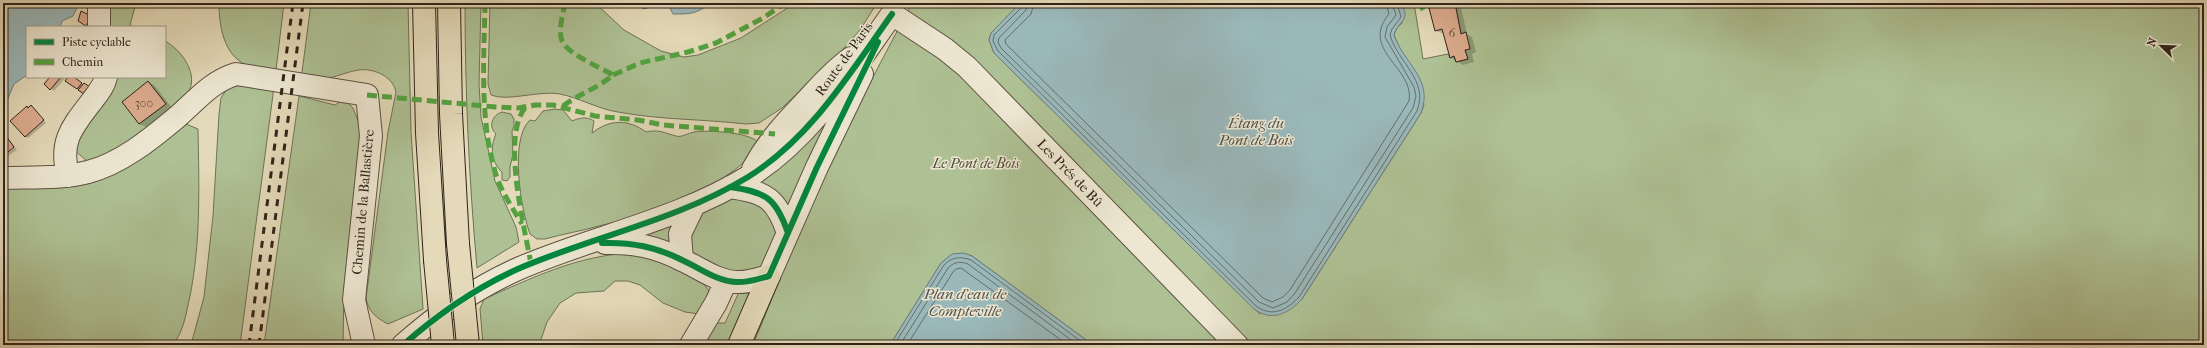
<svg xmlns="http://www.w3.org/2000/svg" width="2207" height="348" font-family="'IM FELL French Canon',serif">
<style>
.green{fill:#aec194;stroke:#6e7257}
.water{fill:#9ab8ba;stroke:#6f7c7a}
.shadow{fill:#0003}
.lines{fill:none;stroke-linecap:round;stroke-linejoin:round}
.shore{stroke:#646e6a;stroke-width:1}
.building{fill:#dcab8e;stroke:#2f231a}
.minor-casing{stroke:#5c5142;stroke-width:24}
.highway-casing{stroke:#2f231a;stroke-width:24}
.minor{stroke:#ede7d2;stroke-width:22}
.highway{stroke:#e4dab9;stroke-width:22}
.rail{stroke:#2f231a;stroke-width:3;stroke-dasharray:7 7;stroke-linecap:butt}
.highway-bridge-casing{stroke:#2f231a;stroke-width:24;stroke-linecap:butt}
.highway-bridge{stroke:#e4dab9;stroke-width:22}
.quiet{stroke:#52a240;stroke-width:5;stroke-dasharray:10 5;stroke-linecap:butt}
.cycleway-casing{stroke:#ede7d2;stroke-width:8}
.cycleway{stroke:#00873e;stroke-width:6}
.labels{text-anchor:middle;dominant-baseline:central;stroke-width:3;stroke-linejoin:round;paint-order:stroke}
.number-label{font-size:12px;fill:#5a4537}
.street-label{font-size:14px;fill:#2f231a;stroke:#ede7d2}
.park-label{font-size:14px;font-style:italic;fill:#4f4a38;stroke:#ede7d2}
.water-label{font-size:15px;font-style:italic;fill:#4f504a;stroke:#ede7d2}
</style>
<rect width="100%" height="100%" fill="#e4dab9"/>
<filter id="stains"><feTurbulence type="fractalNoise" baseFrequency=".005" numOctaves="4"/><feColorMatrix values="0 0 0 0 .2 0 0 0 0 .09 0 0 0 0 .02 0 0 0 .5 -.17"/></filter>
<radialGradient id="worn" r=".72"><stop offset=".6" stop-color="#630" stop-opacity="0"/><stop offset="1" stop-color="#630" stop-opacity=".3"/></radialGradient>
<path class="green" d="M103,3H136L130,25L134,27H105Z
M219,3H284L276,70C267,68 254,69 246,65C223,54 219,25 219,3Z
M311,3H408L411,132L423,309L388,324C376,318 368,311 366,298L388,132L396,92C393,76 373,68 359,70C349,71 339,76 329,78C320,80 310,80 301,80Z
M465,3H481L479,84L481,117L495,181L516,227L519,242L477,268C469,179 465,91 465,3Z
M490,3H595L624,30L661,51L684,57L698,55L741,38L795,3H877L860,30L837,56L782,108L759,123L746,124C703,119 661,120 618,112C598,109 580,98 560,94C540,90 507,102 491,95L488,84Z
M912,3H1021L991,33L989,40L994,53L1260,314L1302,299L1421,113L1424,105L1394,35L1397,28L1402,23L1403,7L1400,3H1414L1423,59L1448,54L1450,58L1454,56L1456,62L1468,59L1465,50L1470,49L1465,32L1461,34L1455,3H2204V345H1093L972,256C958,251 952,254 941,263L890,345H753L825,168Z
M165,41C180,49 197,71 190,89C186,101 122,152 109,157C102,160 94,160 88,162L73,149L111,77H165Z
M230,84L274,87L240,345H191L204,297L213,216L219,114L221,98Z
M299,96L335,105L344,99L353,108L361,128L344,288L343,345H264Z
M834,105L790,213L754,183Z
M555,109L563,110L572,121C579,118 587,116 594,121L592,133C610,119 628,119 646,132C659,129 664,133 676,136C680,138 689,133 694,132C708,130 748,132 758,142C755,147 752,154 748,158C717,191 643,216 599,226C581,231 563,234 545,239H537L530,234C521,210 509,139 530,120L535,121L543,111Z
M502,112L511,114L514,119V126L512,131L513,154L510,167V177L507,181L502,180V172C491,162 490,147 496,134C488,127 492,115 502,112Z
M186,124L198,129C199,185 201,241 190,296C186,314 184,330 173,345H3V184H36Z
M729,197L761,201L779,235L763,269L736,276L693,258L689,230L699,213Z
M680,216L672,243L638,238Z
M632,253C651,258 704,273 710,294L699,314L685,312L663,303L640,285L628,281H615L604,291L576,293L560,303L547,322L539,345H483L480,309L484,299C532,278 578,255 632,253Z
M751,290L733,345H698L717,323H725L739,292Z"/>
<path class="water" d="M3,3H79L73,16L62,21L60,27H27V75L14,84L3,110Z
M637,3H711C696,14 691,14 673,14L669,6L662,4L643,9V6L635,5Z
M1020,3H1400C1413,21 1397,21 1394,35C1404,64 1434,79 1421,113L1302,299C1288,314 1272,322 1254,309L994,53L989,40L991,33Z
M964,253L972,256L1093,345H890L941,263L952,254Z"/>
<path class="shadow" d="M1441,3H1460L1467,34L1472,37L1476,52L1472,54L1474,62L1463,65L1450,57L1444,34L1436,31L1430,9L1438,7Z
M51,77H66L54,91L45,84Z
M69,77H74L84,85L81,91L67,80Z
M149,82L155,86L172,108L146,127L139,124Z
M27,107L34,109L46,123L28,138L25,136Z
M3,131L17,150L6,157L3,156Z"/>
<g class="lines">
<path class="shore" d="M1023,3L1022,7L994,35L993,41L998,51L1256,306C1273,318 1286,310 1299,297L1417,111C1429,80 1398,63 1390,35L1392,29L1401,17L1397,3
M1028,3L1026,10L999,38L998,42L1001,48L1259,302L1273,308L1287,302L1295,293L1413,108L1416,96L1414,87L1385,37L1387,27L1396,15L1392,3
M1034,3L1031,14L1005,40L1006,44L1263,298L1272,302L1283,297L1290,290L1409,101C1415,68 1359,50 1389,14L1386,3
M894,345L944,265C952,257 960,256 971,260L1086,345
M900,345L948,268C954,262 960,261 968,264L1078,345
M907,345L953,272L956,269L961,268L1068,345"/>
</g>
<path class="building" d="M1436,3H1455L1461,34L1466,32L1470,49L1465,50L1468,59L1456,62L1454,56L1450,58L1442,29L1435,31L1429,8L1437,6Z
M81,11L89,15L88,17L90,18L86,26L78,21Z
M50,77H61L50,90L44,84Z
M68,77H74L82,83L77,89L65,81Z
M148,81L166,104L139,124L122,102Z
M84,83L90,87L84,94L78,90Z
M31,105L44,120L25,137L10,121L27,106L28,108Z
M3,132L14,147L3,156Z"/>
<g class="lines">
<defs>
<path id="minor" d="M99,3V27
M892,14L945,49L967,67L1237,345
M753,169C768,141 786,122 808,99C822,84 834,70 851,58
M68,176C59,141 72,127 92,101C98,93 104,86 106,77
M3,178C32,177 60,179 88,172C120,164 151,139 176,118C196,101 210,82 236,74L367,95L371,136L354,300L364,345
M730,187C766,192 776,198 788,233
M605,243C634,242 657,247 682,260C700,268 716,281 736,282C747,283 758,279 769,276L817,167L862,74
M682,260L680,234L694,205
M403,345C438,314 477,287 520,268C595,236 678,220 748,177C811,138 850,73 892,14
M691,345L716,303L726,281"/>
<path id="highway" d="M424,3L427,133L435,260
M449,3L451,114L458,244
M739,345L769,276"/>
</defs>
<use href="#minor" class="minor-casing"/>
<use href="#highway" class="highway-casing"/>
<use href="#minor" class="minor"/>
<use href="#highway" class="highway"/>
<path class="rail" d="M249,345L293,3
M259,345L303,3"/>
<defs>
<path id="highway-bridge" d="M458,244L468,345
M435,260L443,345"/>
</defs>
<use href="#highway-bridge" class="highway-bridge-casing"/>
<use href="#highway-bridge" class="highway-bridge"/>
<path class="quiet" d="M485,3C484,61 479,122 497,178C503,194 513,209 522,224
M1420,3L1423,10
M613,75L640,63L688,52L716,43L763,18L785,3
M367,95L496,107L518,108L535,105H553L595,116L638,120L663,125L775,134
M563,106C579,94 598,88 613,75C601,68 569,54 563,43C557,33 563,14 565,3
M525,108C501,137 525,229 531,264"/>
<defs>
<path id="cycleway" d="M730,187C766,192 776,198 788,233
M602,243C632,242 656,247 682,260C700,268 716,281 736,282C747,283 758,279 769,276L817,167L878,42
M403,345C438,314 477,287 520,268C595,236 678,220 748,177C811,138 850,73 892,14"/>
</defs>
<use href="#cycleway" class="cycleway-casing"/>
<use href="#cycleway" class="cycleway"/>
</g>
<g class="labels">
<g class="number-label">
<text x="1452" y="33">6</text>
<text x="144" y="103">300</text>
</g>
<g class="street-label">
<text transform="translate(844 59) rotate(-54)">Route de Paris</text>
<text transform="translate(1070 173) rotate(46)">Les Prés de Bû</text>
<text transform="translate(363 202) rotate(-85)">Chemin de la Ballastière</text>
</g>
<g class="park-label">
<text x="976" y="163">Le Pont de Bois</text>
</g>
<g class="water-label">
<text x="1256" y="123">Étang du<tspan x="1256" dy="17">Pont de Bois</tspan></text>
<text x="965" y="294">Plan d'eau de<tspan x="965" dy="17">Compteville</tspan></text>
</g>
</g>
<rect width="2207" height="348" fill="none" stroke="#e4dab9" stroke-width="16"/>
<rect x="4" y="4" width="2199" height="340" fill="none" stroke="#2f231a" stroke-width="2"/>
<rect x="8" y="8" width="2191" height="332" fill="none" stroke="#2f231a"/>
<rect x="26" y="26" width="140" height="52" fill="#ede7d2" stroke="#a19988"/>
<rect x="34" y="39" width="20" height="6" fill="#00873e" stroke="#a19988"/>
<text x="62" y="46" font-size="12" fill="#2f231a">Piste cyclable</text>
<rect x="34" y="59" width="20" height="6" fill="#52a240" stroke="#a19988"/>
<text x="62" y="66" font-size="12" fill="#2f231a">Chemin</text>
<g transform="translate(2161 46) rotate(293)" stroke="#ede7d2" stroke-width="3" paint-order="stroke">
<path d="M0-3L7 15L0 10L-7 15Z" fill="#2f231a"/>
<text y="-6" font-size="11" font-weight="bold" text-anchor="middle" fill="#2f231a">N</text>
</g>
<rect width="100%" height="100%" filter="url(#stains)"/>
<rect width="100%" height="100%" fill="url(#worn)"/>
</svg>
